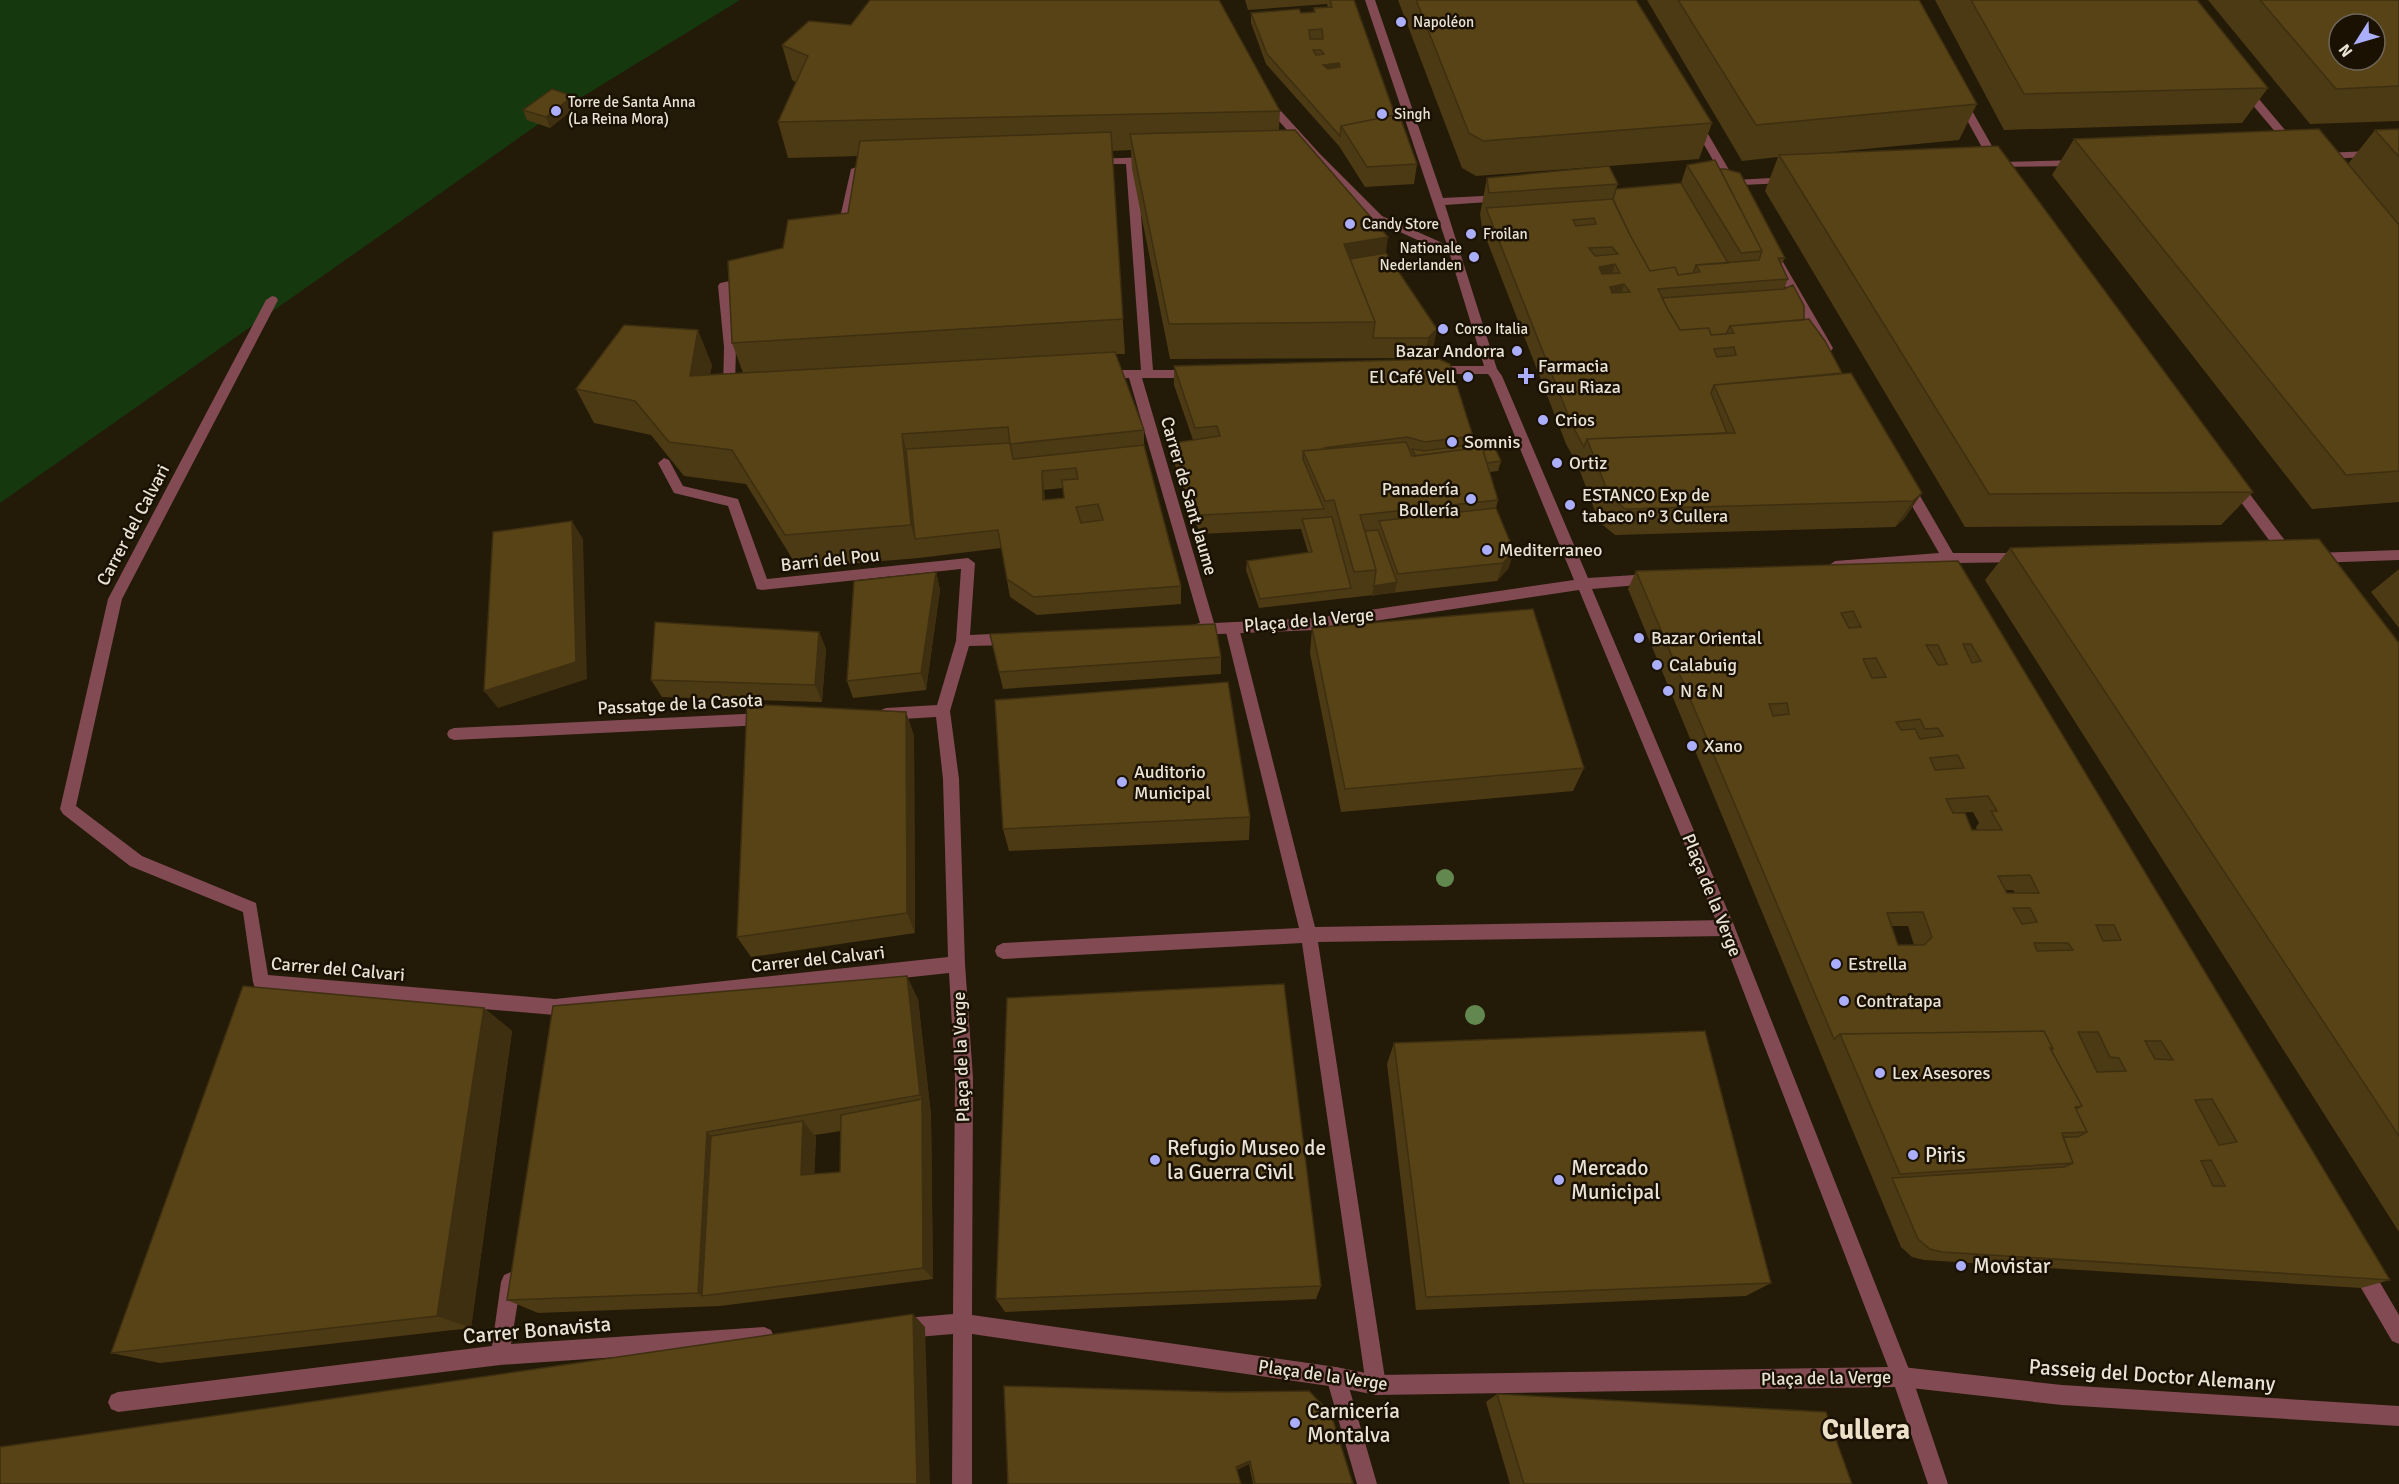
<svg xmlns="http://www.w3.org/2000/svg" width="2399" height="1484" font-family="Signika,sans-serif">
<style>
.green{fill:#16380f}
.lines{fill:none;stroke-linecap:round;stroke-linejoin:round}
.pedestrian{fill:#824a53;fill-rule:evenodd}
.minor{fill:#824a53;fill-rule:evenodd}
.tree{fill:#63884f}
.wall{fill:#4c3a14;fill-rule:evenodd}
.shaded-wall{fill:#3e2f10}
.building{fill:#584317;stroke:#3e2f10;stroke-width:1.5;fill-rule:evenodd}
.poi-dot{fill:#abaffb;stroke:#1a1102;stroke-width:2}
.labels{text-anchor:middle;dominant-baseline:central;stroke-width:5;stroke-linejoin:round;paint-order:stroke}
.far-poi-label{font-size:15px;fill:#e9e3d7;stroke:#1a1102;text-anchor:start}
.poi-label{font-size:18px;fill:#e9e3d7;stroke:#1a1102;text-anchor:start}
.street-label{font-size:18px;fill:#e9e3d7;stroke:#1a1102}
.near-poi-label{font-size:21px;fill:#e9e3d7;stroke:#1a1102;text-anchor:start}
.near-street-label{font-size:21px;fill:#e9e3d7;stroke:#1a1102}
.near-district-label{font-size:28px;font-weight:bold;fill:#ece0c9;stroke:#1a1102}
</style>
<rect width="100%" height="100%" fill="#231a08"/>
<path class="green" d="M0,0H740L543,121L0,503Z"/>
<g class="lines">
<path class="pedestrian" d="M1232,622L1237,624L1239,628L1315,927L1727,920L1733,923L1735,928L1733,933L1727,936L1318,942L1386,1385L1383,1392L1376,1395L1369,1392L1366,1385L1302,943L1003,959L997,956L995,951L997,946L1003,943L1299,928L1225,628L1227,624Z
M1336,1367L1343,1370L1346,1377L1377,1484H1357L1326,1377L1329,1370Z
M1902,1367L2062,1385L2399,1406V1426L2062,1405L1902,1387L1895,1384L1892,1377L1895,1370Z"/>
<path class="minor" d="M1365,0H1375L1443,198L1503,195L1508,198L1503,201L1445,205L1497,369L1502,376L1588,578L1650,574L1657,579L1650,584L1592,589L1735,928L1912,1377L1948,1484H1928L1895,1387L1376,1395L1336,1387L972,1334V1484H952L953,1334L905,1338L898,1335L895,1328L898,1321L905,1318L953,1314L955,1078L949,973L555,1015L261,990L255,988L253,982L243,912L130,866L63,814L60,809L108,599L266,300L272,296L276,297L278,300L122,599L76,806L142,856L256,903L268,975L555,999L948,957L943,779L936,717L886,720L881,718L879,714L881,710L886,708L937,705L956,641L961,569L762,590L757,589L728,506L674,493L658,463L664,458L669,460L683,486L738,499L767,579L968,558L975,563L970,635L1011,633L1016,635L1018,639L1016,643L1011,645L969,646L950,711L959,779L965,964L973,1078L972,1315L1336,1367L1376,1375L1888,1367L1719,928L1579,590L1315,630L1197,635L1192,633L1190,629L1192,625L1200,623L1129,378H1104L1098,374L1104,370H1141L1126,164H1089L1088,162L1093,159L1150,157L1155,160L1150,163L1137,164L1153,370H1194L1200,374L1194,378H1142L1214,623L1315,618L1574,580L1491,378L1488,374H1434L1428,370L1434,366H1484L1450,255L1374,220L1312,158L1262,102L1271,100L1320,154L1382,216L1447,245Z
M2240,86H2248L2296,143V147H2288L2240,90Z
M1961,97L1966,100L2001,162L2078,160L2083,163L2078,166L1987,167L1986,165L1990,162L1956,100Z
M1696,119L1701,122L1735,180L1788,177L1793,180L1788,183L1721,186L1720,184L1725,181L1691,122Z
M2399,150V156L2321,159L2316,156L2321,153Z
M859,166L864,169L861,172L849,231L847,233H839L837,231L851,169Z
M1777,258L1783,262L1833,348L1831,351L1827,352L1821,348L1771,262Z
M749,277L755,281L753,284L730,289L736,347L735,386L738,389L736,392L729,393L723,389L724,347L718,286L720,283Z
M2234,478L2239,480L2293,551L2295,555L2293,559H2283L2229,486L2227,483L2229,480Z
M1907,480L1912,482L1953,553H2021L2026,554L2028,558L2026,562L1959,563L1968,579L1961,584L1956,583L1945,563L1830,570L1828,566L1835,561L1939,553L1900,485Z
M2399,550V560L2315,563L2308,558L2315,553Z
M766,713L771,715L773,719L771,723L766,725L454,740L449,738L447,734L449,730L454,728Z
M2361,1260L2368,1262L2399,1315V1344L2392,1341L2354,1276L2352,1269L2354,1262Z
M511,1272L518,1275L521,1282L511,1344L764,1327L771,1330L774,1337L771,1344L764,1347L500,1365L118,1412L111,1409L108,1402L111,1395L118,1392L492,1346L501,1282L504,1275Z"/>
</g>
<g class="tree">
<circle cx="1445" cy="878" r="9"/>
<circle cx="1475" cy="1015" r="10"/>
</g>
<path class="wall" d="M1245,0H1354L1395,115L1417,164L1414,184L1365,187L1339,146L1266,64L1251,23V13H1301L1313,12L1314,8L1328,7L1327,4L1248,10Z
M1398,0H1636L1712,123L1699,159L1609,166L1618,184L1616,189L1681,183L1687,165L1720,169L1785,258L1781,265L1788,279L1784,289L1804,320L1842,373L1922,493L1904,519L1895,527L1615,535L1599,522L1578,466L1566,444L1482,228L1480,214L1487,178L1595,167L1476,176L1462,168Z
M1647,0H1919L1977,104L1959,140L1814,154L2253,492L2221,525L1965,527L1765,191L1778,157L1742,161Z
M1935,0H2197L2268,88L2242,123L2004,130Z
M2208,0H2399V121L2310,124Z
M851,25L1280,111L1279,130L1386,253L1437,329L1433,348L1425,358L1170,359L1132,169L1131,150L1112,151L1125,354H1116L1144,430V445L1181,586V604L1037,615L1010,597L1001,548L919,558L798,568L746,484L684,476L651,435L594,423L576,389L712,365L710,374L743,373L732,343L783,248L848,213L858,156L788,158L778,122L796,82L792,80L782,45ZM1063,488L1064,498L1045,500L1044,490Z
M577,106L550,128L527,120L523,110Z
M2399,129V502L2312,509L2052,175L2074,139L2348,164L2375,130Z
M1174,366L1473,436L1471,445L1501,461L1498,471L1490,472L1498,500L1496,508L1514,551L1508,569L1497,581L1259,608L1246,570L1247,561L1308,552L1301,529L1200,534L1174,462L1173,443L1193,440L1174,385Z
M2010,548L2399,643V1232L1985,580Z
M1958,561L2390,1280L2361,1288L1924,1260L1912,1257L1901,1247L1628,589L1636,571ZM1973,812L1979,823L1976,827L1977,830H1972L1957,813ZM2005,890H2013L2015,893H2007ZM1892,926H1908L1914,945H1898Z
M2399,569V628L2371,592Z
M936,572L940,590L926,690L853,698L847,681Z
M1312,628L1584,768L1573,791L1341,812L1310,653Z
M819,632L826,649L822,702L662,697L651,680Z
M990,634L1221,657V674L1003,689Z
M906,712L914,736L915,933L751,957L737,937Z
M1250,817L1249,840L1009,851L1003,829Z
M918,999L931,1115L933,1279L720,1306L538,1313L507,1300L553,1006ZM841,1131L840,1172L814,1174L816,1137L815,1135Z
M484,1008L512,1031L471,1328L160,1363L111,1353Z
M1394,1043L1771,1283L1746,1296L1416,1310L1387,1064Z
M1321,1286L1316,1299L1005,1312L996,1299Z
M1004,1386L1353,1484H1253L1249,1464L1237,1470Z
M1497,1394L1852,1484H1510L1486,1402Z"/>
<path class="shaded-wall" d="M1339,63L1338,73L1323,75V65Z
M573,96L577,106L550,128L546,117Z
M1388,237L1383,273L1349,278L1344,244Z
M1615,264L1609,284L1593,286L1599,267Z
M1624,284L1618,304L1604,306L1610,287Z
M1437,329L1433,348L1425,358L1428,338Z
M698,330L712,365L704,410L690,376Z
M902,434L911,468L915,539L911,525Z
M1042,471L1044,490L1046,519L1043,500Z
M1922,493L1904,519L1895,527L1913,501Z
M572,521L583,539L587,679L498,708L484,691Z
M1514,551L1508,569L1497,581L1503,563Z
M936,572L940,590L926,690L921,673Z
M1397,582L1395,592L1372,596L1374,586Z
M819,632L826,649L822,702L815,685Z
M906,712L914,736L915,933L907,913Z
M907,976L918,999L931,1115L933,1279L923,1268L922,1099L920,1095Z
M484,1008L512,1031L471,1328L437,1316Z
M803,1121L816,1137L814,1189L801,1175Z
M707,1132L727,1150L702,1296L698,1293Z
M913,1314L925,1327L930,1484H917Z
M1250,1461L1249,1464L1235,1470L1236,1467Z"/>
<path class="building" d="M870,0H1219L1280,111L778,122L808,56L782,45L809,21L851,25Z
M1330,0H1354L1395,115L1341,126L1340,136L1267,54L1251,13L1299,9L1301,13L1315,12L1314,8L1332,7ZM1322,29L1323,39H1310L1309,30ZM1313,50H1321L1324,54L1316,55ZM1339,63L1340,67L1328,69L1323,65Z
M1416,0H1636L1712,123L1483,141L1469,133Z
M1678,0H1919L1977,104L1756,125Z
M1971,0H2197L2268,88L2024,94Z
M2260,0H2399V86L2336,89ZM2339,24H2375V60H2339Z
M552,89L573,96L546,117L523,110Z
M1399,114L1417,164L1367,167L1341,126Z
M2319,129L2399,225V471L2346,475L2074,139Z
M2399,129V157L2375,130Z
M1295,130L1388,237L1344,244L1375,322L1169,324L1130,134Z
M1111,132L1123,319L732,343L728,261L783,248L788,220L848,213L860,141Z
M1998,146L2253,492L1989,494L1779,155Z
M1715,160L1762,251L1741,253L1687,165Z
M1609,166L1618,184L1489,193L1487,178Z
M1720,169H1725L1740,173L1785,258H1778L1788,279L1658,289L1668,310L1680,330L1709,328L1711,335L1734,333L1730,326L1809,319L1825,341L1842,373L1714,385L1711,393L1727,433L1587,439L1584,447L1572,425L1486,208L1613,199L1630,235L1650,271L1675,267L1678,275L1700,272L1696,265L1759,260L1762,251ZM1594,218L1596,224L1576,226L1573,220ZM1612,247L1618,254L1595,256L1589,248ZM1615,264L1620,273L1602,274L1599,267ZM1624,284L1630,292L1612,293L1610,287ZM1734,347L1736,355L1717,357L1714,349Z
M1681,183L1728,263L1696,265L1693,273L1678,275L1675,267L1650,271L1630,235L1613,200L1616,189Z
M1386,253L1437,329L1428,338H1373L1375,322L1350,259Z
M1793,285L1804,306V320L1730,326L1726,334L1711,335L1709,328L1680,330L1668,310L1662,298L1784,289Z
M624,325L698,330L690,376L1115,352L1144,430L1010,444L1008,427L902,434L911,525L785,535L732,450L669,442L635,401L576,389Z
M1439,359L1450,364L1473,436L1425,442L1407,437L1324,448V449L1303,451V459L1324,509L1200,515L1173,443L1220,436L1217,426L1195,428L1174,366Z
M1851,373L1922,493L1913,501L1625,509L1609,495L1587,439L1735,433L1714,385Z
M1406,442L1412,456L1482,447L1498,500L1360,515L1376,570L1354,572L1334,500L1325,501L1303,451Z
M1492,442L1501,461L1487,463L1482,447L1416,456L1412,449L1424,451Z
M1010,443L1013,459L1144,445L1181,586L1034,597L1007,579L998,530L915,539L906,449ZM1076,468L1078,479L1062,480L1064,498L1043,500L1042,471ZM1098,504L1103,520L1081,523L1076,507Z
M1496,508L1514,551L1503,563L1398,574L1379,521Z
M1332,517L1351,588L1260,599L1247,561L1312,552L1302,519Z
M572,521L576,662L484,691L493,532Z
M1378,530L1397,582L1374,586L1376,570L1365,531Z
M2319,539L2399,643V1136L2010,548Z
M1958,561L2390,1280L1942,1252L1930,1249L1918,1239L1892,1178L2064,1167L2073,1163L2063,1137H2078L2087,1132L2076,1109L2082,1106L2051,1050L2053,1049L2044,1031L1840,1034L1834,1039L1636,571ZM1853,611L1861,627L1849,628L1841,613ZM1963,644H1971L1981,661L1972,663ZM1926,645H1938L1947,664L1938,665ZM1876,658L1886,677L1872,678L1863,659ZM1787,703L1789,714L1773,716L1769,704ZM1920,719L1925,729L1938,728L1943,736L1920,739L1915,729L1901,730L1896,722ZM1958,755L1964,768L1935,770L1930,758ZM1988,796L1997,811H1991L2002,830H1972L1965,813H1953L1946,799ZM2030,875L2039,893H2007L1998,876ZM2013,908H2030L2037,922L2022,924ZM1923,912L1932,937L1924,945H1898L1887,913ZM2096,925H2114L2121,940L2103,941ZM2034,943H2068L2073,950L2037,951ZM2078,1032H2098L2110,1057L2119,1058L2126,1071L2097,1072ZM2145,1041H2161L2173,1060L2155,1059ZM2212,1099L2237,1142L2219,1145L2195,1100ZM2211,1160L2225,1186H2213L2201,1161Z
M936,572L921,673L847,681L854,581Z
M1533,609L1584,768L1345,789L1312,628Z
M655,622L819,632L815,685L651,680Z
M1215,624L1221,657L999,672L990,634Z
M1228,682L1250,817L1003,829L995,700Z
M747,704L906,712L907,913L737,937Z
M907,976L920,1095L707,1132L698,1293L507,1300L553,1006Z
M1284,984L1321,1286L996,1299L1007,998Z
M243,986L484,1008L437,1316L111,1353Z
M1705,1031L1771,1283L1426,1297L1394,1043Z
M2044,1031L2053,1049L2050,1048L2082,1106L2075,1107L2087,1132L2062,1133L2073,1163L1900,1174L1840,1034Z
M922,1099L923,1268L702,1296L711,1136L803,1121L801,1175L840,1172L841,1115Z
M913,1314L917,1484H0V1447Z
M1004,1386L1224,1392L1309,1391L1331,1414L1353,1484H1255L1250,1461L1236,1467L1241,1484H1008Z
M1497,1394L1826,1412L1852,1484H1524Z"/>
<g class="poi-dot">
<circle cx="1401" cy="22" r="6"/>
<circle cx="556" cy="111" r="6"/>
<circle cx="1382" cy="114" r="6"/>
<circle cx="1350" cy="224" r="6"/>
<circle cx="1471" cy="234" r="6"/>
<circle cx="1474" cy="257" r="6"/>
<circle cx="1443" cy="329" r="6"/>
<circle cx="1517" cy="351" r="6"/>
<path d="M1523 367h6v6h6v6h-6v6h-6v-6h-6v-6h6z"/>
<circle cx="1468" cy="377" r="6"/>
<circle cx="1543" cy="420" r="6"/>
<circle cx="1452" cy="442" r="6"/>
<circle cx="1557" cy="463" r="6"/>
<circle cx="1471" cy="499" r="6"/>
<circle cx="1570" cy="505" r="6"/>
<circle cx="1487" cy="550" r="6"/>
<circle cx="1639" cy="638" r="6"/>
<circle cx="1657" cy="665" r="6"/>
<circle cx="1668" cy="691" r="6"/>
<circle cx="1692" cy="746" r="6"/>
<circle cx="1122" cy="782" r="6"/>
<circle cx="1836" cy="964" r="6"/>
<circle cx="1844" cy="1001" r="6"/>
<circle cx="1880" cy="1073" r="6"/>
<circle cx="1913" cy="1155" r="6"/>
<circle cx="1155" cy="1160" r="6"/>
<circle cx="1559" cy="1180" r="6"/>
<circle cx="1961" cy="1266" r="6"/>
<circle cx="1295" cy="1423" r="6"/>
</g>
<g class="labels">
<g class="far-poi-label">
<text x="1413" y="22">Napoléon</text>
<text x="568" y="102">Torre de Santa Anna<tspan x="568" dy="17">(La Reina Mora)</tspan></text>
<text x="1394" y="114">Singh</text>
<text x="1362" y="224">Candy Store</text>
<text x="1483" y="234">Froilan</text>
<text x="1462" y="248" text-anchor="end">Nationale<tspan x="1462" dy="17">Nederlanden</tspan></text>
<text x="1455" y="329">Corso Italia</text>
</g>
<g class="poi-label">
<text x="1505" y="351" text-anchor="end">Bazar Andorra</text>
<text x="1538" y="366">Farmacia<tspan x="1538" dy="21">Grau Riaza</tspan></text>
<text x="1456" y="377" text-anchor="end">El Café Vell</text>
<text x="1555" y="420">Crios</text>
<text x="1464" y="442">Somnis</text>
<text x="1569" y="463">Ortiz</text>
<text x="1459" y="489" text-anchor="end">Panadería<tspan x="1459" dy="21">Bollería</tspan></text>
<text x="1582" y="495">ESTANCO Exp de<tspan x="1582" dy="21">tabaco nº 3 Cullera</tspan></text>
<text x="1499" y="550">Mediterraneo</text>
<text x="1651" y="638">Bazar Oriental</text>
<text x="1669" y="665">Calabuig</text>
<text x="1680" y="691">N &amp; N</text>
<text x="1704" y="746">Xano</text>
<text x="1134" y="772">Auditorio<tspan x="1134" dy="21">Municipal</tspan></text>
<text x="1848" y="964">Estrella</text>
<text x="1856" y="1001">Contratapa</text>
<text x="1892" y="1073">Lex Asesores</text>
</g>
<g class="street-label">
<text transform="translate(1189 496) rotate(74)">Carrer de Sant Jaume</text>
<text transform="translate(133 525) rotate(-62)">Carrer del Calvari</text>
<text transform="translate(830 560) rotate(-6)">Barri del Pou</text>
<text transform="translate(1309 620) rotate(-5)">Plaça de la Verge</text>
<text transform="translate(680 704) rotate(-3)">Passatge de la Casota</text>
<text transform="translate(1712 895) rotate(68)">Plaça de la Verge</text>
<text transform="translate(818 959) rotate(-6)">Carrer del Calvari</text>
<text transform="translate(338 969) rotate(5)">Carrer del Calvari</text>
<text transform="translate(961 1057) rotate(-92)">Plaça de la Verge</text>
<text transform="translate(1323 1375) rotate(8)">Plaça de la Verge</text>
<text transform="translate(1826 1378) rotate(-1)">Plaça de la Verge</text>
</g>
<g class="near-poi-label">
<text x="1167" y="1148">Refugio Museo de<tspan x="1167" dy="24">la Guerra Civil</tspan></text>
<text x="1925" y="1155">Piris</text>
<text x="1571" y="1168">Mercado<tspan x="1571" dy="24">Municipal</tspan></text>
<text x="1973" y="1266">Movistar</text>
<text x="1307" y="1411">Carnicería<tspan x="1307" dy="24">Montalva</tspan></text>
</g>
<g class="near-street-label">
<text transform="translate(537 1330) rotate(-5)">Carrer Bonavista</text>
<text transform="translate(2152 1375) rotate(4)">Passeig del Doctor Alemany</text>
</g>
<g class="near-district-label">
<text x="1866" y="1430">Cullera</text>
</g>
</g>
<g transform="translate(2357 42) rotate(233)"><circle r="28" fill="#1a1102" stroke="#6d6557" stroke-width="1.5"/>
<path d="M0-4.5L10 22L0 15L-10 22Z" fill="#abaffb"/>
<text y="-9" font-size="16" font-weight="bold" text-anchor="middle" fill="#e9e3d7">N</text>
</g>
</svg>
